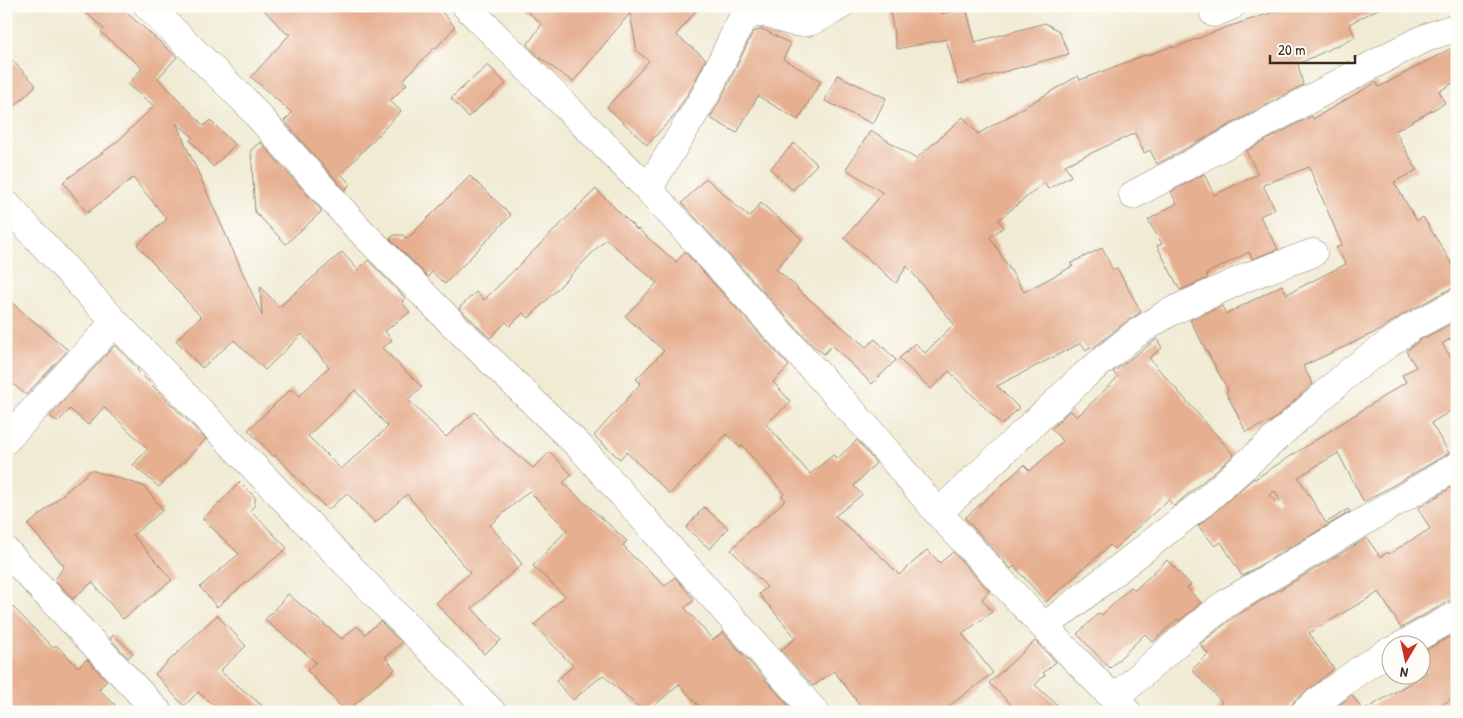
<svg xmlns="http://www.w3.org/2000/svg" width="1463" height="718" font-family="'Patrick Hand',sans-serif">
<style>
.building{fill:#e6af90;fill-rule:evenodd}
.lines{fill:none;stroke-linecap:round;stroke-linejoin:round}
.minor-casing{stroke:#968a79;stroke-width:29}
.minor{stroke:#fff;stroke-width:28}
</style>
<rect width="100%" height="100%" fill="#fdfcf7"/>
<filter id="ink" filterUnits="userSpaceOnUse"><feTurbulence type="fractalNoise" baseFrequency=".02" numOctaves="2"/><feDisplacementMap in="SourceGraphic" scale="10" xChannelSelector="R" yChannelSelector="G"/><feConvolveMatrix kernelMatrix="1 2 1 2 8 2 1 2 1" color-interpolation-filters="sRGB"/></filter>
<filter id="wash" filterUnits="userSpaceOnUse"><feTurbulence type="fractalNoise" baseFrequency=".0096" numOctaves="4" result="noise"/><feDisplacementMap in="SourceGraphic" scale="20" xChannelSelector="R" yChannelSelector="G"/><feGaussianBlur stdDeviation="1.12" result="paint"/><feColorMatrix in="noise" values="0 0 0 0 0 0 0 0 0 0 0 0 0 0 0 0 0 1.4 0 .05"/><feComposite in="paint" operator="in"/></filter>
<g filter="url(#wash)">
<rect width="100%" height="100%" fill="#f1ebd4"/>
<g id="blocks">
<path class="building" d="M79,6H119L177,57L158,78L204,126L210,120L235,145L213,167L190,140L193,137L176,123L262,316L260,286L279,307L342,252L358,270L368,260L405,298L402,302L410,312L385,331L392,341L382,348L422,387L408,400L446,437L475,412L494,435L533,468L550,452L572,475L563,483L627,541L623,545L627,549L626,550L665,586L675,577L694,600L685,608L713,640L723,632L794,712H704L679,684L647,712H644L603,675L573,700L556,681L573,666L534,625L565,596L533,566L567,530L529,491L490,525L522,564L472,608L501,640L484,654L436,603L470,573L407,494L375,523L347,493L328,510L275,455L274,457L248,430L291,389L299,396L329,367L302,334L265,370L234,340L202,368L176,340L201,317L137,245L167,219L133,178L87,213L63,182L118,141L154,106L128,85L142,68L101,32L104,29ZM355,390L388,427L341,469L308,436Z
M260,6H437L455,27L436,48L435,47L403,80L407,84L390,101L401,111L341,174L350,184L345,190L284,121L292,113L251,77L290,34L286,33Z
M521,6H700L676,35L706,59L692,87L674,116L647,145L607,107L649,61L637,51L630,13L573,82L540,58L527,45L542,24Z
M889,6H940L942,14L966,9L975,42L1045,23L1059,31L1069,54L959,84L946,39L897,49Z
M1293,6H1384L1349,24L1355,37L1298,64L1303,85L1157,164L1150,150L1144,153L1135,133L1065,165L1071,176L1048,189L1044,183L998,220L1004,227L990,237L1024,292L1073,266L1071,263L1102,248L1113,270L1117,268L1141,312L1124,323L1092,349L1090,347L1086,350L1081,343L997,386L1019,408L1002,425L949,371L931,389L899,359L915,343L925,353L954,324L907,266L896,283L844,238L883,193L846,169L871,130L916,159L963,117L978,134L1078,76L1080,80L1145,55L1146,56L1173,46L1174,48L1224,28Z
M762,29L791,44L783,59L821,81L798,120L758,96L737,133L710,118L720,101L753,32Z
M1457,45V81L1439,91L1445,103L1395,131L1417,170L1394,182L1417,221L1423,217L1457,272V288L1450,289L1405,313L1380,330L1303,366L1313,384L1273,420L1246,432L1226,392L1228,390L1190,320L1222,306L1226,314L1282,285L1287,294L1346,264L1336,248L1342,245L1309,167L1263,185L1275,209L1260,216L1278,249L1252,259L1249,252L1206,274L1208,278L1180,290L1157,246L1162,244L1148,220L1177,203L1171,192L1204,174L1214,195L1258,174L1246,151L1312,116L1313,119L1376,82L1379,87Z
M6,54L36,85L6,115Z
M488,65L506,84L468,117L451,98Z
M837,75L886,98L873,124L825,101Z
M260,142L322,211L286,244L255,212L251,150Z
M794,143L817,164L793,190L770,169Z
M470,176L511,215L445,284L432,272L428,277L390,239L394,235H403L407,239Z
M706,178L749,217L761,203L802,239L776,269L798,288L797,289L866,347L875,339L896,360L872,384L832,345L824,354L811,344L682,203Z
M596,189L637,230L638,229L676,262L685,252L789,366L773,382L791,402L766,424L810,474L833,455L837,459L857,440L876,463L854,486L862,495L835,516L885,560L899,575L927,550L940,563L953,552L989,591L982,599L992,612L962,634L993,673L941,712H865L834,671L813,686L781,650L796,638L759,594L767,587L731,550L753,527L755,528L785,500L782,496L784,494L742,445L740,448L727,434L670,494L626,452L620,459L594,436L641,383L636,379L664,351L625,316L657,283L606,239L529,318L523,313L510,326L506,322L490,338L459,308L476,292L484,300Z
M6,298L68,350L26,395L6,378Z
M1457,321V335L1442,344L1457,367V407L1431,423L1449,453L1364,502L1338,453L1298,477L1326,523L1348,509L1350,512L1242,576L1221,542L1215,546L1198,526L1254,478L1255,479L1406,382L1402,375L1416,367L1406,351L1420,340ZM1275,491L1280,501L1277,503L1269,495Z
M1157,339L1162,348L1149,358L1234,455L1174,506L1168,500L1114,549L1110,545L1046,602L1014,566L1011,569L965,518L1024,465L1030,471L1063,441L1051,429L1070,410L1077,417L1118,377L1113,372Z
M115,345L138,369L137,370L206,439L159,487L133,465L148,449L104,407L88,425L70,409L58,422L50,416Z
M91,470L144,486L163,510L133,535L172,580L123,619L92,582L73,599L55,580L64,566L28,525Z
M240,482L255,497V505L250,510L287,548L217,607L200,587L239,554L203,519Z
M1457,484V599L1449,601L1401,628L1379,592L1309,633L1334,669L1295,700L1291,706L1290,712H1216L1222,702L1192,670L1208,654L1200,644L1234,617L1367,538L1380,557L1388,552L1389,554L1430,529L1418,508Z
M704,507L728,528L710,549L686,528Z
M1167,560L1191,585L1187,588L1201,603L1179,621L1177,619L1153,642L1145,634L1110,668L1077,634L1099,613L1102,615L1131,587L1135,590Z
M288,594L342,639L357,626L365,634L380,621L402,643L385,657L395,669L346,712L307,670L316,662L265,620Z
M6,600L53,648L56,645L78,667L87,659L107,681L99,689L122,712H6Z
M217,615L246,646L220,671L270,712H222L198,692L184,706L155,674Z
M1457,633V696L1429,712H1330L1352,695L1363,711L1427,673L1420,662V653Z
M114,635L133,653L128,658L110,638Z
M1035,641L1056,662L1043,673L1045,675L1035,685L1065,712H1019L989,683Z"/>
</g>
</g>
<g filter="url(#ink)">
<use href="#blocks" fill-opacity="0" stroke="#968a79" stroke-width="1"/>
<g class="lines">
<defs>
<path id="minor" d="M148,6L245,101L356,226L452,323L582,449L815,712
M466,6L648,189L868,429L938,513L1044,627L1127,712
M1214,13L1231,6
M648,189L706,94L741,21C764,0 785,28 808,22C819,19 830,11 840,6
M1133,195L1391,55C1413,44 1433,33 1457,28
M6,204L115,322
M6,440L115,322L389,608L492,712
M938,513L1085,375L1134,335L1168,313L1247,277L1313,253
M6,551L158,712
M1044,627L1204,502L1352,370L1412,327L1457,303
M1401,646L1457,615
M1114,699L1179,641L1225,604L1457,466
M1305,712C1332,690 1360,668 1390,651"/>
</defs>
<use href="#minor" class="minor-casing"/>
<use href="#minor" class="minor"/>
</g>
</g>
<rect width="1463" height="718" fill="none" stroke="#fdfcf7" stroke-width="25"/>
<g transform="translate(1406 660) rotate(189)"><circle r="24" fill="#fdfcf7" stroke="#afa8a0"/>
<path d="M0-4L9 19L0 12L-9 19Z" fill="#c8321e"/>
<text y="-8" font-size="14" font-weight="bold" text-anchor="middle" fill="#3b2a1e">N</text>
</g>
<path d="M1270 55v8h85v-8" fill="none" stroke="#3b2a1e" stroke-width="2.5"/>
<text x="1278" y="55" font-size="15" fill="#3b2a1e" stroke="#fdfcf7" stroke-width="4" paint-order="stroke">20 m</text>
</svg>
